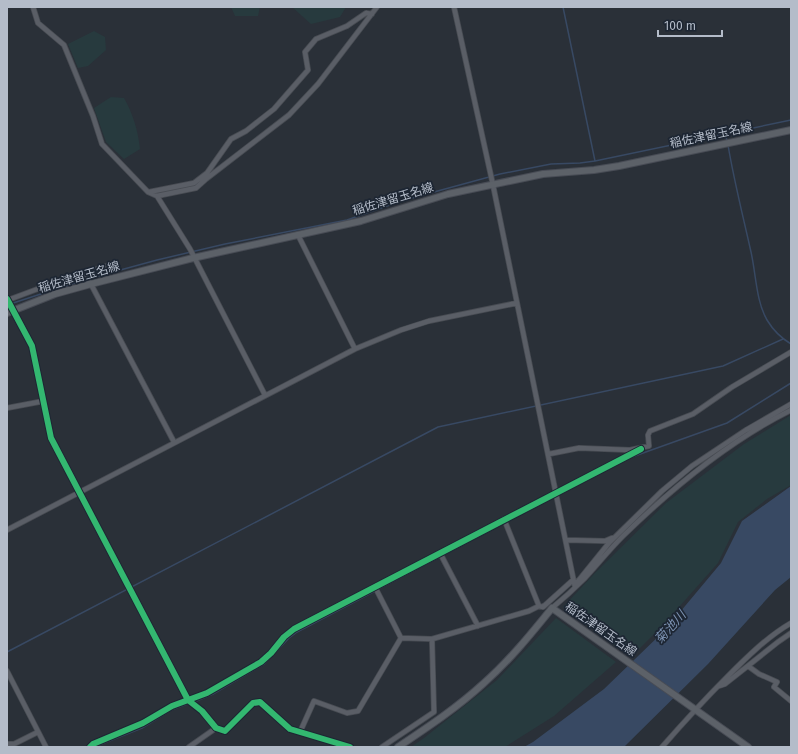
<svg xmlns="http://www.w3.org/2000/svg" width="798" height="754" font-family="'Fira Sans','Noto Sans JP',sans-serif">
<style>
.green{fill:#273a3e}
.water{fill:#384963}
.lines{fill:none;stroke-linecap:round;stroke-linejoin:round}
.stream{stroke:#384963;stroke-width:1.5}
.minor-casing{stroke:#484c53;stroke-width:6}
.major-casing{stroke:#484c55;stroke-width:8}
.minor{stroke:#5a5e66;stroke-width:4.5}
.major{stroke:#5c6168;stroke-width:6}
.cycleway-casing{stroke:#1d2633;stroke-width:8}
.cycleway{stroke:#33b770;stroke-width:6}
.labels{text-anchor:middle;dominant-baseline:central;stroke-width:3.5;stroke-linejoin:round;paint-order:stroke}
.street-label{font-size:12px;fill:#b4bcc9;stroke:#1d2633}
.water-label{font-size:13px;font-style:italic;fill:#7c92b1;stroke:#1d2633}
</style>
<rect width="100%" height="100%" fill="#2a3038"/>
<path class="green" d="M231,7H260L258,16H235Z
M292,7H346L340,17L311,24Z
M94,31L105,37L106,50L88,66L78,68L68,44Z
M111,97L124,98C133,114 138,130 140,149L124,159L106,142L94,108Z
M791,415V485L767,499L738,522L718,563L664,624L631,657L563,607L595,573L666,503L744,444Z
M556,618L616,662L554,716L505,747H411L424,738L497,680Z"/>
<path class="water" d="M791,486V577L775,590L708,664L625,746L623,747H524L533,742L604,689L665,630L721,563L742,521Z"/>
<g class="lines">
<path class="stream" d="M563,7L595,161
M725,133L727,141
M728,145C734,181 743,216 751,252C756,274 756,301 767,320C773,330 781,338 791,344
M91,278L157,260L225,244L347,220L401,201L500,174L551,164L580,163L595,161L791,120
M7,305L84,280
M378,589L629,458L727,423L791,383
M7,652L438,427L723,366L783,339
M194,702L213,694L264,664L289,638L297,632L375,591
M94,747L142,728L171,710L190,703"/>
<defs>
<path id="minor" d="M33,7L38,23L64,45L93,116L102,144L148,192L157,196L190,249L265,395
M454,7L493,185L575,587
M149,192L194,183L207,173L231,139L246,131L274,109L308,70L305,52L316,39L347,26L366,13L372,14
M157,196L196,188L206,179L289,115L318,84L377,7
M298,235L355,349
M84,273L93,288L174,442
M7,299L32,346L51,438L188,700L202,711L216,728L225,731L253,703L260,702L290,729L350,747
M8,300L67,278L114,264
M7,408L44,401
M549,454L579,448L630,450L649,446L648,435L650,431L693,414L732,387L791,352
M504,519L539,606
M7,530L355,349L401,330L429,321L517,303
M566,540L605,541L612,538
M440,553L478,626
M575,585L609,543L662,491L692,466L746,430L791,404
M375,587L401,638
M552,608C563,599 574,589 584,579C597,565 609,550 623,536C671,489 731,440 791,410
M401,638L432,639L529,611L539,606L543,607L573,580
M748,666L759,674L777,682L774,687L791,701
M7,671L46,747
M719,686L725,684L778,642L791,633
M300,732L314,701L347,713L358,711L401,638
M7,744H14L38,732
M90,747L93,744L143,723L172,706L207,693L261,662L271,653L284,637L294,629L641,449
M189,747L216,728
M382,747L434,712L432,639
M662,747C683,723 705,699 727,677C747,657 767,637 791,623"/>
<path id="major" d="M7,313L55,294L91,284L193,258L361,221L448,194L543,174L594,170L619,166L791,130
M398,747C428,727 458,707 484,683C509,661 531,634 552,608L748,747"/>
</defs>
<use href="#minor" class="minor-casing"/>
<use href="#major" class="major-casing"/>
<use href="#minor" class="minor"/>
<use href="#major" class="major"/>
<defs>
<path id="cycleway" d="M7,299L32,346L51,438L188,700L202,711L216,728L225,731L253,703L260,702L290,729L350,747
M90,747L93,744L143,723L172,706L207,693L261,662L271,653L284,637L294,629L641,449"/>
</defs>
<use href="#cycleway" class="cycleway-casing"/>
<use href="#cycleway" class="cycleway"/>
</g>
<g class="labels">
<g class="street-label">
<text transform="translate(711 135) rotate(-12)">稲佐津留玉名線</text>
<text transform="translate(393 199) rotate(-17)">稲佐津留玉名線</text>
<text transform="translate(79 277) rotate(-16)">稲佐津留玉名線</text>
<text transform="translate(601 629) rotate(35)">稲佐津留玉名線</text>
</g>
<g class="water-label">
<text transform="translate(670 627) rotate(-48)">菊池川</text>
</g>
</g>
<rect width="798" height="754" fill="none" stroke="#b4bcc9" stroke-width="16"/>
<path d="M658 30v6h64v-6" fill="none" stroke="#b4bcc9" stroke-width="2"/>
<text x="664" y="30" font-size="12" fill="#b4bcc9" stroke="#1d2633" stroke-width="3" paint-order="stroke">100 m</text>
</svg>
